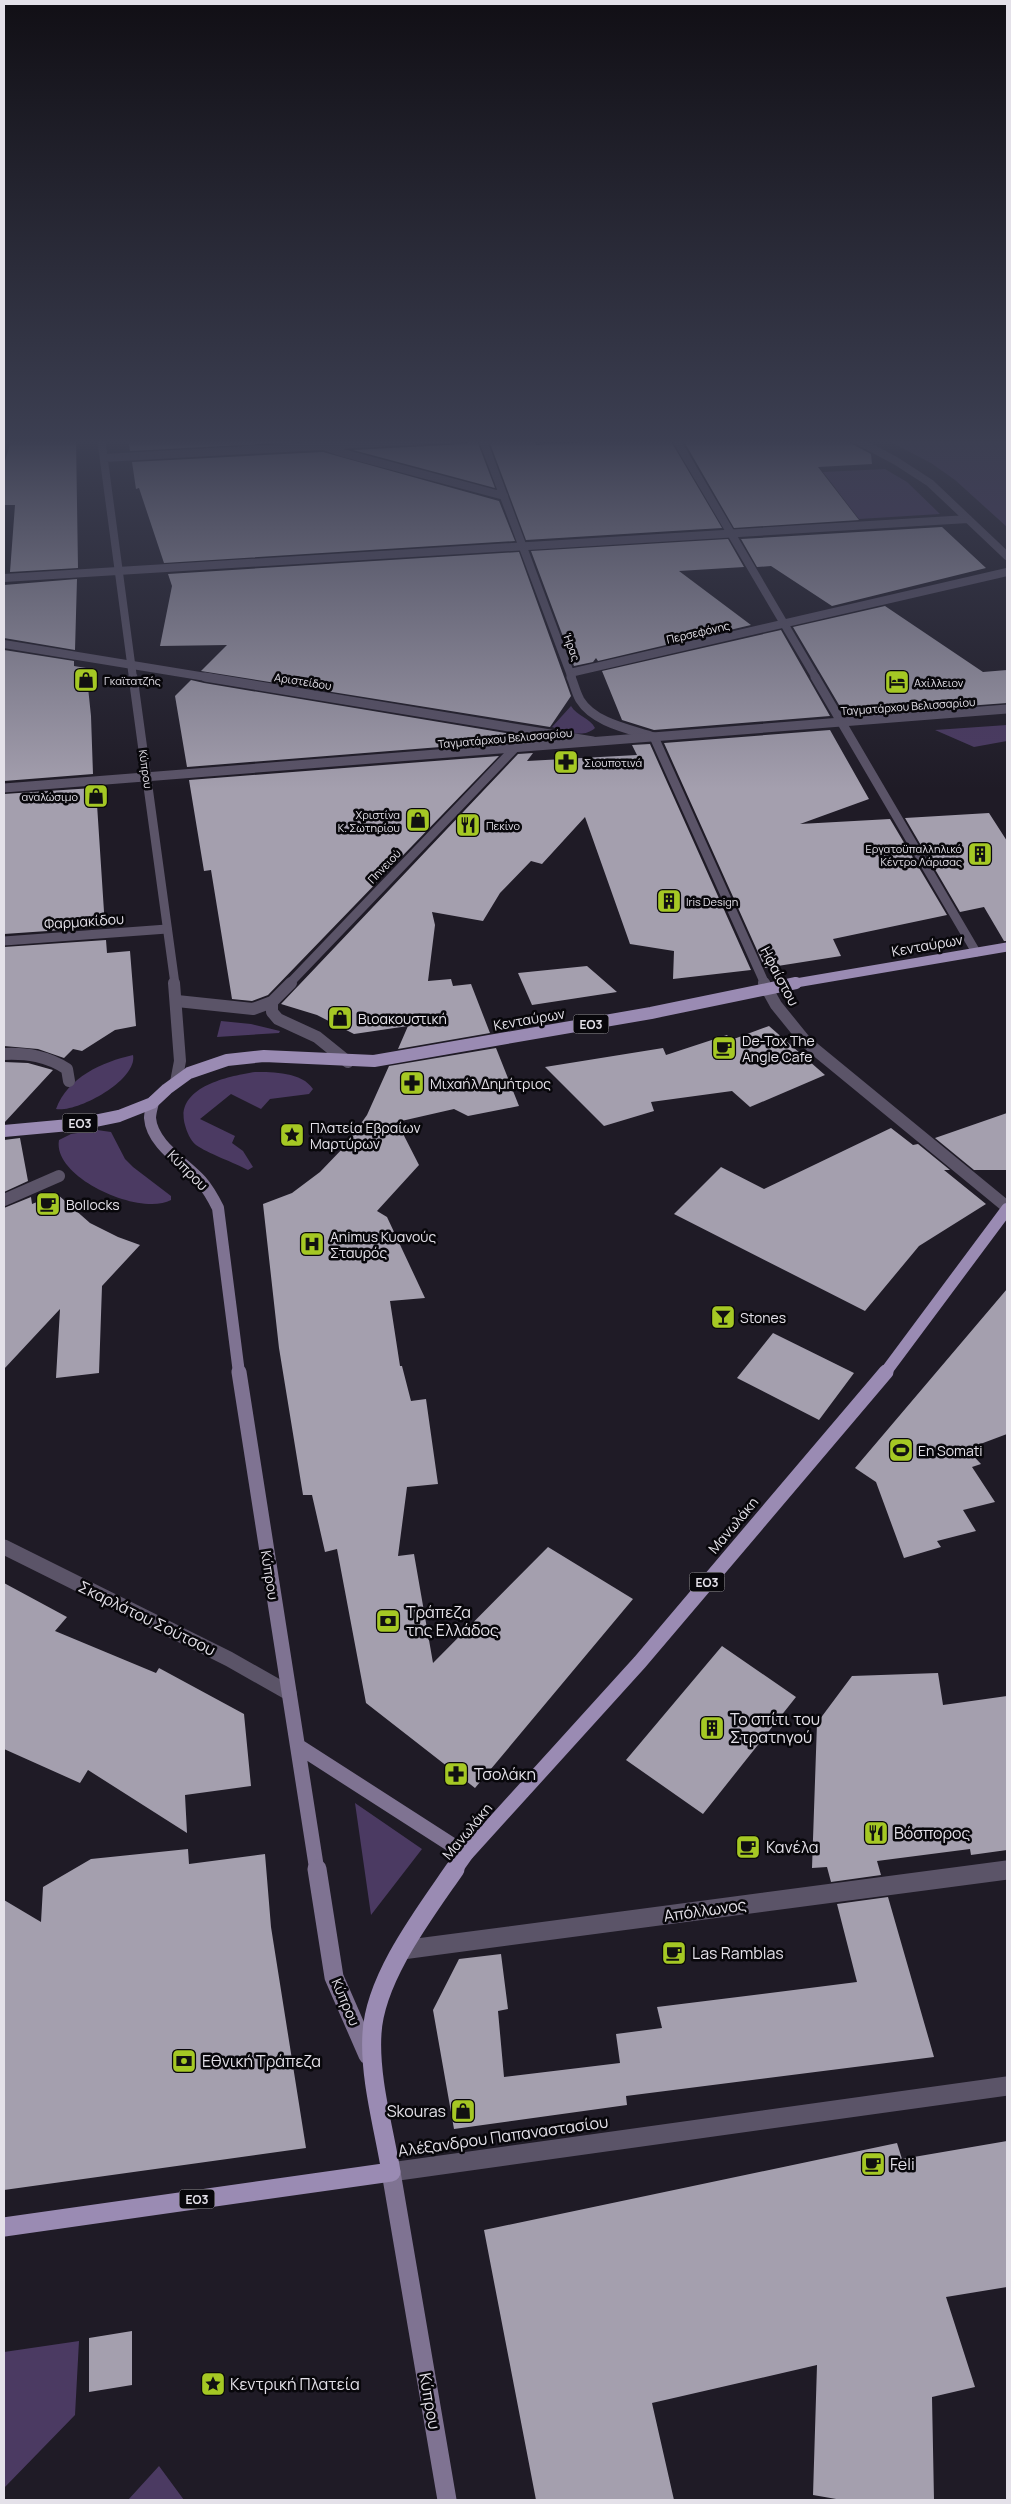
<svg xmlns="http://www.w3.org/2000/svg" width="1011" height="2504" font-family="Manrope,sans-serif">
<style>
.green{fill:#4b3a62}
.building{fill:#a49fae}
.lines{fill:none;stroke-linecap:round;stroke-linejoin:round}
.pedestrian-far2{stroke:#5b5468;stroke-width:12}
.pedestrian-far1{stroke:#5b5468;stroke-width:15}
.pedestrian{stroke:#5b5468;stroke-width:19}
.minor-far3{stroke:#5b5468;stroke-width:8}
.minor-far2{stroke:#5b5468;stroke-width:9}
.minor-far1{stroke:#5b5468;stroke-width:12}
.minor{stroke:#5b5468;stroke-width:15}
.tertiary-far2{stroke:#5b5468;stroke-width:8}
.tertiary-far1{stroke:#5b5468;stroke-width:9}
.tertiary{stroke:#5b5468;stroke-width:12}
.secondary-far2{stroke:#7f7392;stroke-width:12}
.secondary-far1{stroke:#7f7392;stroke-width:15}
.secondary{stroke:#7f7392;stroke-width:19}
.primary-far3{stroke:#9a8bb3;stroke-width:9}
.primary-far2{stroke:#9a8bb3;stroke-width:12}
.primary-far1{stroke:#9a8bb3;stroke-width:15}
.primary{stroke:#9a8bb3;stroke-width:19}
.labels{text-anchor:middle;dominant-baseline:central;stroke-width:5;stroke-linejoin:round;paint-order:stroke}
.far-street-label{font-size:11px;fill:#e4e1e9;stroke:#08070b}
.far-poi-label{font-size:11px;fill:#e4e1e9;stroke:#08070b;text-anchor:start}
.shield{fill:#08070b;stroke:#a2a0a6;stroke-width:1}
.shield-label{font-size:12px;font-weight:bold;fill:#e4e1e9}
.street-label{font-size:14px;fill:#e4e1e9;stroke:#08070b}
.poi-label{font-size:14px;fill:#e4e1e9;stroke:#08070b;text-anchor:start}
.near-poi-label{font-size:16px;fill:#e4e1e9;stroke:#08070b;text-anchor:start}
.near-street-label{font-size:16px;fill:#e4e1e9;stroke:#08070b}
</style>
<rect width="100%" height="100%" fill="#1f1b26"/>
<path class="green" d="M883,438H1007V527L955,480L931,463Z
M885,469L907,482L940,514L859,519L823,472Z
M571,706C577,716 590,718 595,728C583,739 566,731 552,727Z
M1007,725V741L974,747L935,730Z
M221,1021L251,1024L280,1031L279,1033L217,1037Z
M133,1055C138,1080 77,1113 56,1109C68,1077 102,1062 133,1055Z
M255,1072C273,1072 302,1072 313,1089L309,1094L270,1099L261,1109L231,1094L200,1119L235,1136L232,1143L243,1151L253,1167L248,1170C235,1163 207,1153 196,1145C190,1140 187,1132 185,1125C174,1087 229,1076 255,1072Z
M97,1130L111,1132L125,1159L133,1167L171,1196V1200C141,1217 52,1178 59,1140L71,1134Z
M355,1803L422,1849L371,1915Z
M79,2341L75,2415L4,2488V2352Z
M159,2466L184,2500H128Z"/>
<path class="building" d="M12,438H76L78,568L10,572L15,505H4V464Z
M128,438H296L298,442L130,451Z
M472,438H476L495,488L353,450L466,444Z
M488,438H515V441L534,440L536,445L669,438L722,528L526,540Z
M682,438H847L850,443L871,454L872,464L818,467L859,520L734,528Z
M323,452L499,501L515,541L164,563L139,488L136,489L132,462Z
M942,527L986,568L832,606L771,566L757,567L741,539Z
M728,539L744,567L679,571L751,625L598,661L596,658L593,662L574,666L531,551Z
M519,552L571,696L550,727L201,671L227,645L160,646L172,586L168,574Z
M77,579L75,650L4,638V585Z
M885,606L983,672L1007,670V703L845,715L793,627Z
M781,630L830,716L654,730L622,720L602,671Z
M4,650L74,661V666L86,668L91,716L93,774L4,781Z
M191,680L204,683L541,739L187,767L175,696Z
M830,730L869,799L800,824L890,819L947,915L833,939L841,956L765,968L664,743Z
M650,744L751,970L673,979L674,951L630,944L585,817L542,864L531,861L500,893L483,921L432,912L435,925L428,981L451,979L453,986L471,984L490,1033L398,1049L408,1026L354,1034L317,1015L281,1004L518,754L533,753L527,761L637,755L632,745Z
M499,756L268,995L252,1001L232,999L211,870L204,871L189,780Z
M93,788L96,789L105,927L4,934V794Z
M989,813L1007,841V941H1004L984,907L960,912L905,818Z
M106,940L107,953L130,951L136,1026L115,1030L82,1051L73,1049L64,1058L38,1049L4,1046V947Z
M587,966L617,992L532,1005L518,973Z
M769,1026L825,1075L750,1107L732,1091L651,1102L654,1111L604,1126L545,1067L663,1048L666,1055L727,1035L731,1040Z
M496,1048L519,1106L468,1116L454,1109L397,1122L419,1165L377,1211L387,1217L425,1298L390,1301L400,1366H402L411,1401L426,1399L438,1484L407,1487L398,1556L414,1554L433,1663L548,1547L633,1599L475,1788L366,1703L337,1549L325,1552L312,1495H303L279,1348L263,1204L292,1193L320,1172L345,1146L367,1115L389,1066Z
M4,1062L28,1063L53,1070L4,1123Z
M1007,1113V1170H974L935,1138Z
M891,1128L913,1145L918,1144L950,1170H944L986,1204L919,1246L865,1311L674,1214L721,1167L764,1189Z
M20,1138L28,1181L4,1192V1140Z
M57,1194L90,1223L118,1237L140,1245L102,1286L99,1373L56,1378L60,1309L4,1369V1208L31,1197L32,1204Z
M1007,1289V1434L967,1449L981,1464L972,1467L995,1502L963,1510L976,1531L937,1541L941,1547L904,1558L876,1482L855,1468Z
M773,1333L854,1373L819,1420L737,1378Z
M4,1583L67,1617L55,1631L156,1673L159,1668L244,1714L251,1786L185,1795L187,1833L88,1770L80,1783L4,1749Z
M722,1646L796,1697L703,1814L626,1760Z
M938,1673L943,1705L1007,1696V1850L971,1855L970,1849L877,1861L881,1875L831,1882L827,1867L812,1868L817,1723L852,1676Z
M188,1849L189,1864L265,1854L271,1927L306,2148L4,2190V1900L41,1922L43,1887L91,1859Z
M888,1897L934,2057L626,2096L627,2105L454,2129L433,2010L459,1959L501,1954L508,2009L498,2011L504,2077L620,2063L616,2034L662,2028L657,2007L857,1982L837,1904Z
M1007,2141V2287L946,2297L975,2387L932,2397L934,2500H842L813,2495L817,2365L652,2403L674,2500H536L484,2230L897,2143L902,2159Z
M132,2331V2385L89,2392V2338Z"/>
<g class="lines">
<path class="pedestrian-far2" d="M4,1054C27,1053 47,1056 67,1069L69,1081
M4,1200L59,1176"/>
<path class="pedestrian-far1" d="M1003,1871L1007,1870"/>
<path class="pedestrian" d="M402,1950L1007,1870
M391,2172L1007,2086"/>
<path class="minor-far3" d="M302,438L343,453L504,496
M482,438L572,678
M675,438L816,678
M4,644L212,678
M570,673L1007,572"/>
<path class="minor-far2" d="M205,677L593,741
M571,677C574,684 576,693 580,700C594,723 630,729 654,737L765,984
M815,677L976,952
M4,941L167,929
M289,984L515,748"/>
<path class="minor-far1" d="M764,983L767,989
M177,1001L253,1009L272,1002L291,983
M272,1002V1012L278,1019L317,1037L348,1062"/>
<path class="minor" d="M4,1547L229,1659L289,1693"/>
<path class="tertiary-far2" d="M101,438L133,678
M853,438L896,461L930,483L1007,556
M104,458L466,438
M4,578L968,519"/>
<path class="tertiary-far1" d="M133,677L175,984
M4,788L1007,709"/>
<path class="tertiary" d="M174,983L180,1061L176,1082
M767,989L776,1005L806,1042L1007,1207"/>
<path class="secondary-far2" d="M153,1102C152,1107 150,1113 150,1118C152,1145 185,1163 201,1181C209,1190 213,1198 218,1208L239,1373"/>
<path class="secondary-far1" d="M239,1372L317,1871
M298,1746L466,1854"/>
<path class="secondary" d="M317,1869L334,1977L368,2055
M391,2172L447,2500"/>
<path class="primary-far3" d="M790,984L1007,947"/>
<path class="primary-far2" d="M4,1131L80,1124L119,1116L152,1103L167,1089L189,1073L227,1060L264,1056L374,1061L651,1013L796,983
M885,1373L1007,1209"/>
<path class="primary-far1" d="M454,1871L466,1854L640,1662L886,1372"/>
<path class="primary" d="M4,2227L391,2172C384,2129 369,2077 372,2033C375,1978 424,1914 455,1869"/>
</g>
<linearGradient id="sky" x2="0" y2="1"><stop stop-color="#110f15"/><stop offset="0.56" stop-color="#3c3f52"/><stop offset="1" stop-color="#3c3f52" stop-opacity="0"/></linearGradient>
<rect width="1011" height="789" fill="url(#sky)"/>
<defs>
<symbol id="shop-square" viewBox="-11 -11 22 22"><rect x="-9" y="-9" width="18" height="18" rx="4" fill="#a5c824" stroke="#08070b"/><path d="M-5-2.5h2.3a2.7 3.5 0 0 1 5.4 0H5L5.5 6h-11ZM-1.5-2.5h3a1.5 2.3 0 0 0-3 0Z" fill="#111"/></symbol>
<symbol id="hotel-square" viewBox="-11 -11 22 22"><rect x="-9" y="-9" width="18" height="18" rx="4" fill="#a5c824" stroke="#08070b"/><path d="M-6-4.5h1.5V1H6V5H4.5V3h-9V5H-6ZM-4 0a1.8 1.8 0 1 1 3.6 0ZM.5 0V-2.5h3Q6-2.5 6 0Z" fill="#111"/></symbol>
<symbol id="pharmacy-square" viewBox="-11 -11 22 22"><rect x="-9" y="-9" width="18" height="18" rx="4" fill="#a5c824" stroke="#08070b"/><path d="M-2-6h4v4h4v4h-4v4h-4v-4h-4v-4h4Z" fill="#111"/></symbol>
<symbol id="restaurant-square" viewBox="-11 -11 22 22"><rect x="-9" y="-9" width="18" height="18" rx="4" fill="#a5c824" stroke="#08070b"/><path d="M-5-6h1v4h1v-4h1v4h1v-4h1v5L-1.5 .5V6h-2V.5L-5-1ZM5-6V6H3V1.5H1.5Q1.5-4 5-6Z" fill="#111"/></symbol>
<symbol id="building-square" viewBox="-11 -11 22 22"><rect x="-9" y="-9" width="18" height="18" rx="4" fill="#a5c824" stroke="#08070b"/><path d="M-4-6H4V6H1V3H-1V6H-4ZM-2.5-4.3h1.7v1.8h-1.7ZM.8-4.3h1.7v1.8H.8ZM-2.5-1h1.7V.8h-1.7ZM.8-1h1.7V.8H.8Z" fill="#111"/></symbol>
<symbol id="cafe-square" viewBox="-11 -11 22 22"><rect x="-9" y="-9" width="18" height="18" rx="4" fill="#a5c824" stroke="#08070b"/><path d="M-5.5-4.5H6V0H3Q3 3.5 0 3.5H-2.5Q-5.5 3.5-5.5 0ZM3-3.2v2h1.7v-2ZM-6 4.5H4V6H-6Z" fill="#111"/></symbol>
<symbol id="sight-square" viewBox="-11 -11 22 22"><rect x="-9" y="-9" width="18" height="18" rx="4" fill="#a5c824" stroke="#08070b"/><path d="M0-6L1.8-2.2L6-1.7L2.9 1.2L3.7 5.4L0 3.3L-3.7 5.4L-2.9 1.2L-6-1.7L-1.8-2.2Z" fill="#111"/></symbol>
<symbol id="hospital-square" viewBox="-11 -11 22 22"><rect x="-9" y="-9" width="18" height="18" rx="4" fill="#a5c824" stroke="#08070b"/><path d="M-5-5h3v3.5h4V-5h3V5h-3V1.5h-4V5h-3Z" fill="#111"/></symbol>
<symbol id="bar-square" viewBox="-11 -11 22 22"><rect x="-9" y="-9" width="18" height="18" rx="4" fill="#a5c824" stroke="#08070b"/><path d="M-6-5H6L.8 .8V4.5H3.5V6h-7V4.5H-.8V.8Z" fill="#111"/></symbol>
<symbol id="stadium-square" viewBox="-11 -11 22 22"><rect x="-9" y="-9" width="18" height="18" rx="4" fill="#a5c824" stroke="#08070b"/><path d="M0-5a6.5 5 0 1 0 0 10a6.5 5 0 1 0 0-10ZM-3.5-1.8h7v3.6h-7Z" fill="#111"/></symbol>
<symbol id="bank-square" viewBox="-11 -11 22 22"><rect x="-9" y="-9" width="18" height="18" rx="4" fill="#a5c824" stroke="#08070b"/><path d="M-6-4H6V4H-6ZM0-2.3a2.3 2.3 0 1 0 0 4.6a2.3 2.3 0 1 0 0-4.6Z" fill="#111"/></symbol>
</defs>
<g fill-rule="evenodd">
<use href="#shop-square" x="72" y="666" width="28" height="28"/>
<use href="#hotel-square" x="883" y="668" width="28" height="28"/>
<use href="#pharmacy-square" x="552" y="748" width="28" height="28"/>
<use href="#shop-square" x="82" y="782" width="28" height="28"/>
<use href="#shop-square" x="404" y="806" width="28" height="28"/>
<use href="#restaurant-square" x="454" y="811" width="28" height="28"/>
<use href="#building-square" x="966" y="840" width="28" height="28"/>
<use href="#building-square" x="655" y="887" width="28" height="28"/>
<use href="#shop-square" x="326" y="1004" width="28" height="28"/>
<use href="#cafe-square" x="710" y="1034" width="28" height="28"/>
<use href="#pharmacy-square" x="398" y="1069" width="28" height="28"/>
<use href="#sight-square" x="278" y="1121" width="28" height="28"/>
<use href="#cafe-square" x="34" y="1190" width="28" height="28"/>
<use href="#hospital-square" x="298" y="1230" width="28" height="28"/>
<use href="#bar-square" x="709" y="1303" width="28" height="28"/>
<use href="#stadium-square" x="887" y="1436" width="28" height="28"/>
<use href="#bank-square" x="374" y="1607" width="28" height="28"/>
<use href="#building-square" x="698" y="1714" width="28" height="28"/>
<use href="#pharmacy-square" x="442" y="1760" width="28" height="28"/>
<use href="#restaurant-square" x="862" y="1819" width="28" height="28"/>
<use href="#cafe-square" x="734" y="1833" width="28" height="28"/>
<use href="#cafe-square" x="660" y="1939" width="28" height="28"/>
<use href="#bank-square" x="170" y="2047" width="28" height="28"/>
<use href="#shop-square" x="449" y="2097" width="28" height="28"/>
<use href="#cafe-square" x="859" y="2150" width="28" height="28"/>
<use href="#sight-square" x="199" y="2370" width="28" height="28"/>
</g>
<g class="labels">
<g class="far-street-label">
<text transform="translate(698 632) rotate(-13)">Περσεφόνης</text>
<text transform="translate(572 647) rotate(70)">Ήρας</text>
<text transform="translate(303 681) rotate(9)">Αριστείδου</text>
<text transform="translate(908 706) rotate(-4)">Ταγματάρχου Βελισσαρίου</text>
<text transform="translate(505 738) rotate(-5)">Ταγματάρχου Βελισσαρίου</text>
<text transform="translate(146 769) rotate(82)">Κύπρου</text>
<text transform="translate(384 866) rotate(-46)">Πηνειού</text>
</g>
<g class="far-poi-label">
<text x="104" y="680">Γκαϊτατζής</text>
<text x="914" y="682">Αχίλλειον</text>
<text x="584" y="762">Σιουποτινά</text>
<text x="78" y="796" text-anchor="end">αναλώσιμο</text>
<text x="400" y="814" text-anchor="end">Χριστίνα<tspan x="400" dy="13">Κ. Σωτηρίου</tspan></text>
<text x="486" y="825">Πεκίνο</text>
<text x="962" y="848" text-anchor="end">Εργατοϋπαλληλικό<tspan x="962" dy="13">Κέντρο Λάρισας</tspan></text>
<text x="686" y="901">Iris Design</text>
</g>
<g class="shield">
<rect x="573.5" y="1014.5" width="35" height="19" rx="4"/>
<rect x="62.5" y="1113.5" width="35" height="19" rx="4"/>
<rect x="689.5" y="1572.5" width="35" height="19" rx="4"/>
<rect x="179.5" y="2189.5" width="35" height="19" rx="4"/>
</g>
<g class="shield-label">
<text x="591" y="1024">ΕΟ3</text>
<text x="80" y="1123">ΕΟ3</text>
<text x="707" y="1582">ΕΟ3</text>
<text x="197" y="2199">ΕΟ3</text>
</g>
<g class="street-label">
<text transform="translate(84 921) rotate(-4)">Φαρμακίδου</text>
<text transform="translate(927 945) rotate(-10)">Κενταύρων</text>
<text transform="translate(780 976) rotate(62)">Ηφαίστου</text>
<text transform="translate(529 1019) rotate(-10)">Κενταύρων</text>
<text transform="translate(188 1170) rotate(45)">Κύπρου</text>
<text transform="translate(733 1525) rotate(-50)">Μανωλάκη</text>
<text transform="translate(270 1575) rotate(81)">Κύπρου</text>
<text transform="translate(467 1831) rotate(-50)">Μανωλάκη</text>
<text transform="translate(346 2002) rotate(67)">Κύπρου</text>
</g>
<g class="poi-label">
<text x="358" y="1018">Βιοακουστική</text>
<text x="742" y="1040">De-Tox The<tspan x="742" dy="16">Angle Cafe</tspan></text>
<text x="430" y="1083">Μιχαήλ Δημήτριος</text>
<text x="310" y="1127">Πλατεία Εβραίων<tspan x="310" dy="16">Μαρτύρων</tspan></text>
<text x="66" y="1204">Bollocks</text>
<text x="330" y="1236">Animus Κυανούς<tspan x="330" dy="16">Σταυρός</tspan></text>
<text x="740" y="1317">Stones</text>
<text x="918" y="1450">En Somati</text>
</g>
<g class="near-poi-label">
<text x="406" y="1612">Τράπεζα<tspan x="406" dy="18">της Ελλάδος</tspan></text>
<text x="730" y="1719">Το σπίτι του<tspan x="730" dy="18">Στρατηγού</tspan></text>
<text x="474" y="1774">Τσολάκη</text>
<text x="894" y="1833">Βόσπορος</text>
<text x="766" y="1847">Κανέλα</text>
<text x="692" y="1953">Las Ramblas</text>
<text x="202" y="2061">Εθνική Τράπεζα</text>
<text x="446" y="2111" text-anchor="end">Skouras</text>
<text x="890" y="2164">Feli</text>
<text x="230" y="2384">Κεντρική Πλατεία</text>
</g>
<g class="near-street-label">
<text transform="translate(147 1618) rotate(26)">Σκαρλάτου Σούτσου</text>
<text transform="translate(705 1910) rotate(-8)">Απόλλωνος</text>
<text transform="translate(503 2136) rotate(-8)">Αλέξανδρου Παπαναστασίου</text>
<text transform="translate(430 2401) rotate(80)">Κύπρου</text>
</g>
</g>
<rect width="1011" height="2504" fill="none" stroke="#e4e1e9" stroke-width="10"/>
</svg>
